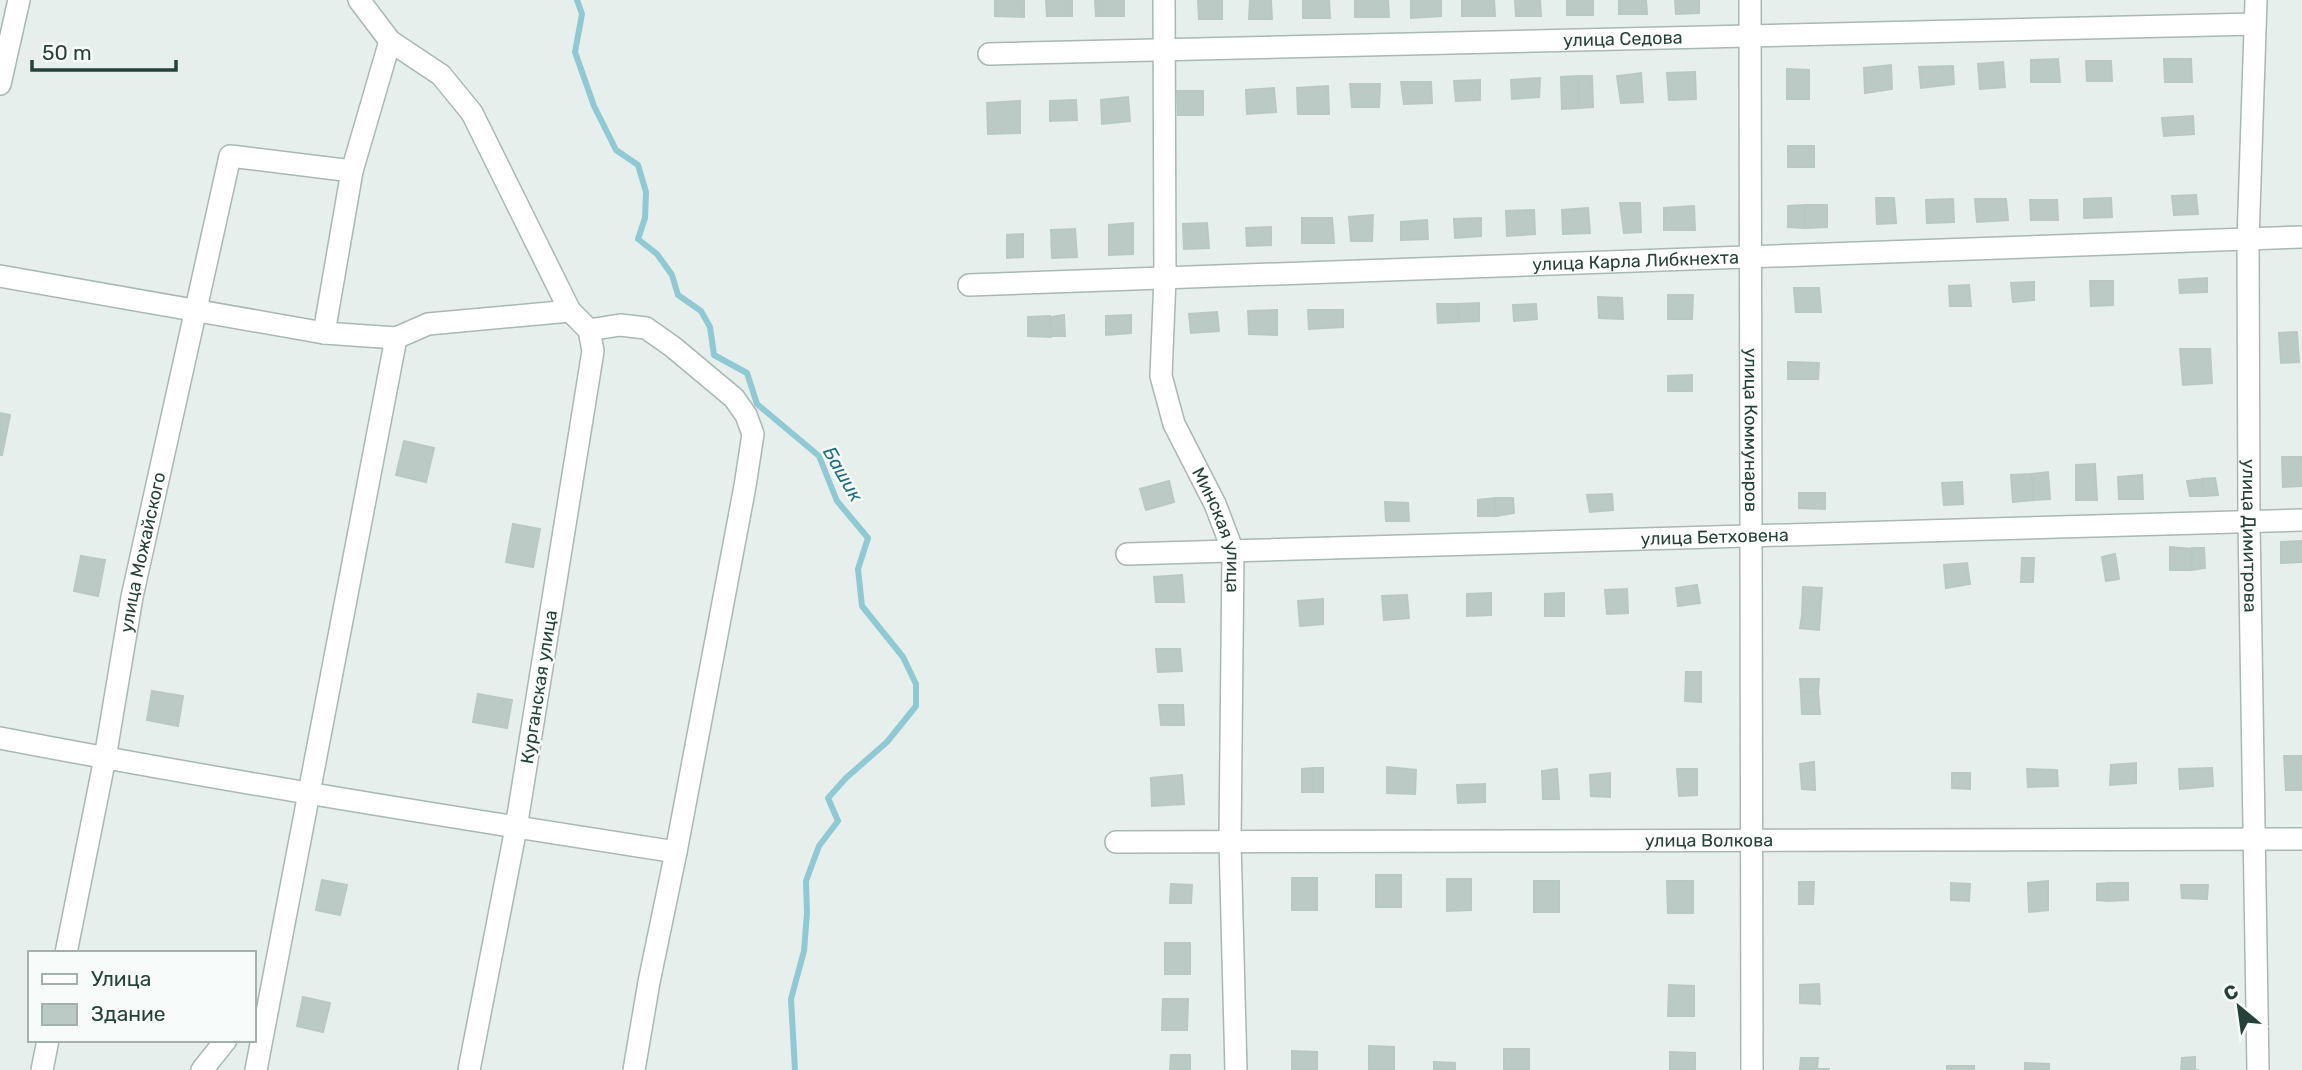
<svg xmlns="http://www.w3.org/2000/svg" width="2302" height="1070" font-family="Rubik,sans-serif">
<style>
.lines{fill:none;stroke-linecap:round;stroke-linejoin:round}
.stream{stroke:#8ec9d4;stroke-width:6}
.building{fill:#bbcac4;stroke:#b8c9c2;stroke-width:2}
.minor-casing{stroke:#a8b8b2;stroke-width:24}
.minor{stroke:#fff;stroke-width:21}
.labels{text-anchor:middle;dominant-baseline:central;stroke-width:5;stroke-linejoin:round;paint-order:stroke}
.street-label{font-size:18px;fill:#24423a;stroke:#f7fbf9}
.water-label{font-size:19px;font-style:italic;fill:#1c6f80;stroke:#f7fbf9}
</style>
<rect width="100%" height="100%" fill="#e6efeb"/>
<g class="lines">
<path class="stream" d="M577,0L582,14L575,52L594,106L616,150L638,165L646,192L645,218L638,239L657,254L672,275L678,295L701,311L710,327L714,355L747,373L757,404L819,456L837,501L868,538L858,569L862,606L903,657L916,684V706L887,742L846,778L828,798L838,821L819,846L806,881L807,913L804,951L791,999L795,1070"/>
</g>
<path class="building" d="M995,0H1024V17L995,16Z
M1046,0H1072V16H1047Z
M1095,0H1124V16H1096Z
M1198,0H1222V19H1199Z
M1250,0H1271L1272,19H1249Z
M1303,0H1329L1330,18H1303Z
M1355,0H1388L1389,17H1355Z
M1411,0H1441V16L1411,18Z
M1462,0H1494L1495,16H1462Z
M1515,0H1540L1541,16H1516Z
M1567,0H1593V15H1567Z
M1619,0H1646L1647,14H1619Z
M1675,0H1699V13L1676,14Z
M2058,59L2060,82H2031V60Z
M2164,59H2191L2192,82H2165Z
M2086,61H2111L2112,81H2087Z
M2003,62L2005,87L1980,89L1978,64Z
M1891,65L1892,89L1865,93L1864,68Z
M1953,66L1954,84L1921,88L1919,67Z
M1787,69L1809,70V99H1787Z
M1695,72L1696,99L1669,100L1667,73Z
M1641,73L1643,102L1621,103L1617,76Z
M1578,76L1579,108L1562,109L1561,77Z
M1578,76H1592L1593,107L1579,108Z
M1540,78L1539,97L1512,99L1511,80Z
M1480,80V100L1456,101L1454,81Z
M1401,82H1431L1432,103L1404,104Z
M1350,84H1380L1379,107H1352Z
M1328,86L1329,114H1298L1297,88Z
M1274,88L1276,112L1247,114L1246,90Z
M1177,91H1203V115H1178Z
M1128,97L1130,121L1102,124L1101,100Z
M1076,100L1077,120L1050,121V101Z
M1020,101V133L988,134L987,103Z
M2193,116L2194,134L2164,136L2162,118Z
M1788,146H1814V167H1788Z
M2196,195L2198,214L2174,215L2172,196Z
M1876,198H1894L1896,223L1877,224Z
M2111,198L2112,217L2084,218V199Z
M1953,199L1954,222L1927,223L1926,200Z
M1975,199H2006L2008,220L1977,222Z
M2030,200H2057L2058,220H2031Z
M1620,203H1640L1641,232L1624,233Z
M1805,205V228L1788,227V206Z
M1805,205H1827V227L1805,228Z
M1694,206L1695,230H1664V208Z
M1588,208L1590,233L1563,234L1562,210Z
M1534,210L1535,234L1507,236L1506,211Z
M1373,215L1372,241H1351L1349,217Z
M1302,218H1332L1334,243H1302Z
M1481,218V236L1455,238L1454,219Z
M1427,220L1428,239L1401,240V222Z
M1133,223V254L1109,255V225Z
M1207,223L1209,248L1184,249L1183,224Z
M1271,227V245L1247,246L1246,228Z
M1075,229L1077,257L1052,258L1051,230Z
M1023,234V257L1007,258V235Z
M2207,278V292L2180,293L2179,280Z
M2090,281H2113V305L2091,306Z
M2034,282V300L2013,302L2011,283Z
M1969,285L1971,306H1950L1949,286Z
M1794,288H1819L1821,312H1796Z
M1668,295H1693L1692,319H1668Z
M1598,297L1622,298L1623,319L1599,318Z
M1479,303V321L1459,322L1458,304Z
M1437,304H1458L1459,322L1438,323Z
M1536,304L1537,319L1514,321L1513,305Z
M1277,310V335L1249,334L1248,311Z
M1308,310H1343V327L1309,329Z
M1217,312L1219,331L1191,333L1189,314Z
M1064,315L1065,336H1052L1051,317Z
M1131,315V333L1106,335V316Z
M1050,316L1051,337L1028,336V317Z
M2297,332L2299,362L2281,363L2279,333Z
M2180,349H2210L2212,383L2183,385Z
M1788,362L1819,363L1818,379H1788Z
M1692,375V391H1668V376Z
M0,413L10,415L2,455H0Z
M404,441L434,448L426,482L396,475Z
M2282,457H2302V486L2283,487Z
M2095,464L2097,500H2076V465Z
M2048,472L2050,499L2033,500L2032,474Z
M2032,474L2033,500L2013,502L2011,475Z
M2142,475L2143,499H2119L2118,477Z
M2215,478L2218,495L2205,496L2202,479Z
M2202,479L2205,496H2190L2187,481Z
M1169,481L1174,502L1146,510L1140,489Z
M1962,482L1963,504L1944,505L1942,483Z
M1799,493H1825V509L1799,508Z
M1612,494L1613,510L1590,512L1587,495Z
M1495,498L1496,516H1478V500Z
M1495,498H1513L1514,513L1496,516Z
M1385,502L1408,503L1409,521H1386Z
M513,524L540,529L533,567L506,562Z
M2302,541V562L2281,563V542Z
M2170,547L2192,549V570H2170Z
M2192,548H2204L2205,568L2191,570Z
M2115,554L2119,579L2106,581L2102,557Z
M81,556L105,560L98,596L74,591Z
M2022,558H2034L2033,582H2021Z
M1967,563L1970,584L1946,588L1944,565Z
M1182,575L1184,602H1156L1154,577Z
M1697,585L1700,603L1678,606L1676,588Z
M1803,587L1822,588L1820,616H1802Z
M1627,589L1628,613L1607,614L1605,590Z
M1491,593V615L1467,616V594Z
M1564,593V616H1545V594Z
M1407,595L1409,618L1384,620L1382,596Z
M1323,599V624L1300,626L1298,601Z
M1802,616H1820L1819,630L1800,628Z
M1156,649H1180L1182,671L1158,672Z
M1686,672H1701V702L1685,701Z
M1800,679H1819L1818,692L1801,693Z
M152,691L183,696L178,726L147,720Z
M1818,692L1820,714H1802L1801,693Z
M478,694L512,700L507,728L473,722Z
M1159,705H1183L1184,725H1161Z
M2284,756H2302V790H2286Z
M1814,762L1815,790L1802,789L1800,764Z
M2136,763V783L2110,785L2111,765Z
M1387,767L1416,770L1415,794L1387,793Z
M1313,768H1323V792H1313Z
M1313,768V792H1302V769Z
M2212,768L2213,786L2180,789L2179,769Z
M1557,769L1559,799H1543L1542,771Z
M1677,769H1697V795L1679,796Z
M2027,769L2057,770L2058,786L2028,787Z
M1610,773V797L1591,796L1590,775Z
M1952,773H1970V789L1952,788Z
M1182,775L1184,804L1152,806L1151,778Z
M1485,784V802L1458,803L1457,785Z
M1376,875H1401V907H1376Z
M1292,878H1317V910H1292Z
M1447,879H1471V910L1447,911Z
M322,880L347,885L340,915L316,910Z
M1534,881H1559V912H1534Z
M1667,881H1693V913H1668Z
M2048,881V910L2029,912L2028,883Z
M1799,882H1814L1813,904H1799Z
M1951,883L1970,884L1969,901L1951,900Z
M2108,883H2128V900L2108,901Z
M2108,883V901L2097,900V884Z
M1171,884L1192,885L1191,903H1170Z
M2181,885H2208L2207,899L2182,898Z
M1165,943H1190V974H1165Z
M1819,984L1820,1004L1800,1003V985Z
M1669,985L1694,986V1016H1668Z
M303,997L330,1003L323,1032L297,1026Z
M1163,999H1188L1187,1030H1162Z
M1369,1046L1394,1047V1070H1369Z
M1504,1049H1529V1070H1504Z
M1292,1051L1317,1052V1070H1292Z
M1670,1052L1695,1053V1070H1670Z
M1171,1055H1190V1069H1170Z
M2195,1057V1070H2199H2181L2182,1058Z
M1801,1058H1818L1817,1068H1800Z
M1434,1062L1455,1063V1070H1434Z
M2025,1063L2049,1064V1070H2025Z
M1947,1066H1974V1070H1947Z
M1800,1068L1829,1069V1070H1800Z"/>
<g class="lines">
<defs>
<g id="minor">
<path d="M359,0L390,41L441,75L472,113L570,311L589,330L593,351L516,828L469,1070"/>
<path id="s1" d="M1164,0L1165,278L1161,376L1174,424L1215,504L1233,551L1230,842L1236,1070"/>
<path id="s2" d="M1750,0L1752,1070"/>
<path id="s3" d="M2256,0L2248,241L2249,522L2258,1070"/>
<path id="s4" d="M989,54L2255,24"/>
<path d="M0,84L19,0"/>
<path d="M0,276L324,333L396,338L428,324L570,311"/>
<path id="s5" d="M969,285L2302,237"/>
<path d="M589,330L620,325L646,328L673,347L734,398L746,415L753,434L745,486L676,852L649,982L634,1070"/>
<path d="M324,333L352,171"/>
<path id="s6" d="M1127,554L2302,520"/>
<path d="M0,738C224,781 450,817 676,852"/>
<path id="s7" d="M1116,842L2302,839"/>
<path id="s8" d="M66,953L105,758L132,597L230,156L352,171L390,41"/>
<path d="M42,1070L48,1040"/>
<path d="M202,1070L226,1040"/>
<path d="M256,1070L396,338"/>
</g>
</defs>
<use href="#minor" class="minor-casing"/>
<use href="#minor" class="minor"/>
</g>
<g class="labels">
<g class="street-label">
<text stroke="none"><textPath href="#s4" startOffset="634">улица Седова</textPath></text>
<text stroke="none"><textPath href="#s5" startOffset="667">улица Карла Либкнехта</textPath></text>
<text stroke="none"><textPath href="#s2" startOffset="430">улица Коммунаров</textPath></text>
<text stroke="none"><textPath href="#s1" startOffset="542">Минская улица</textPath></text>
<text stroke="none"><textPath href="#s3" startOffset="536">улица Димитрова</textPath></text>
<text stroke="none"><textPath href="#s6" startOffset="588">улица Бетховена</textPath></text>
<text stroke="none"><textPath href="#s8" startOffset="408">улица Можайского</textPath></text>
<text transform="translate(539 687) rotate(-81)">Курганская улица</text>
<text stroke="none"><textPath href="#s7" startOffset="593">улица Волкова</textPath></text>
</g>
<g class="water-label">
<text transform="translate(843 474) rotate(60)">Башик</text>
</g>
</g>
<rect x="28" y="951" width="228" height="91" fill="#f7fbf9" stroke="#a3b1ad" stroke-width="2"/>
<rect x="42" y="974" width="35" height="10" fill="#ffffff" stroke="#a3b1ad" stroke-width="2"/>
<text x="91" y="986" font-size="21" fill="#24423a">Улица</text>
<rect x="42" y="1004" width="35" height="21" fill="#bbcac4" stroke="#a3b1ad" stroke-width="2"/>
<text x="91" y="1021" font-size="21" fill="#24423a">Здание</text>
<g transform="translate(2239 1007) rotate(331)" stroke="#f7fbf9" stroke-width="5" paint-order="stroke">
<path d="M0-5L12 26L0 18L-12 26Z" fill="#24423a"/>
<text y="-10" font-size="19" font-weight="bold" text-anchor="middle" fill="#24423a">С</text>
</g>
<path d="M32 60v10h144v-10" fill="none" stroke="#24423a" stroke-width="3.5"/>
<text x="42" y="60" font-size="21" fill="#24423a" stroke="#f7fbf9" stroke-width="5" paint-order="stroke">50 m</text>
</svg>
